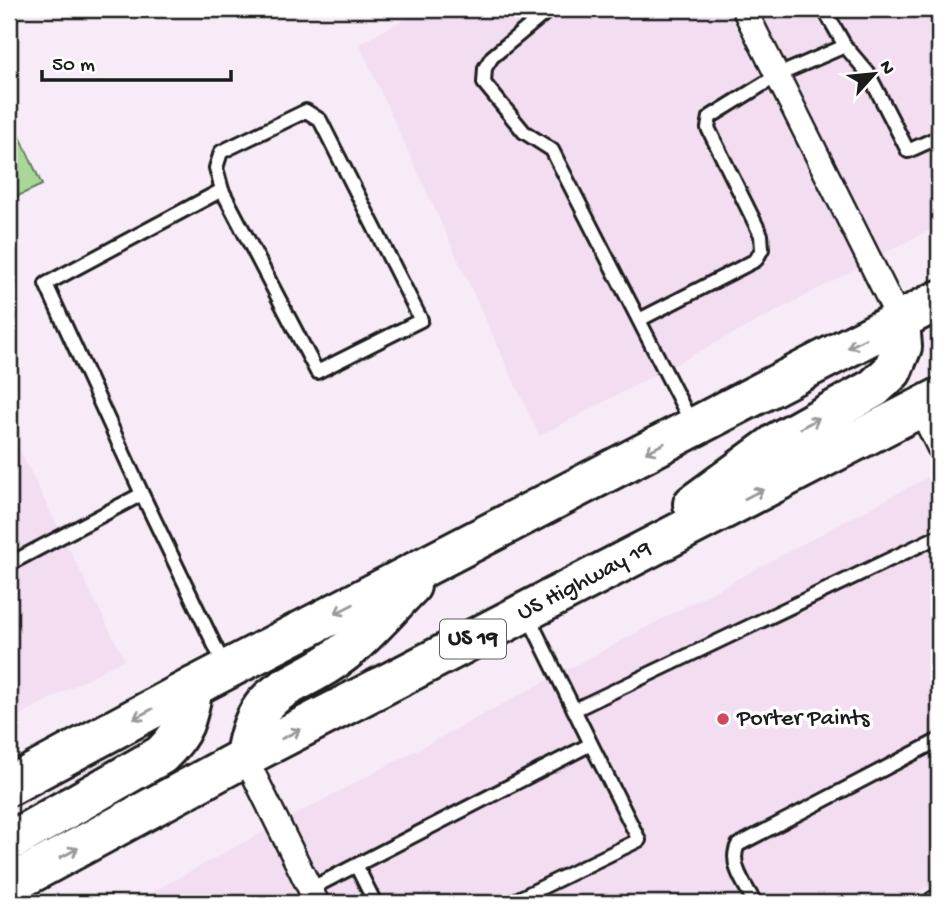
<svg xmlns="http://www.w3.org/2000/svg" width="948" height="912" font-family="'Gochi Hand',sans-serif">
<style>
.built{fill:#f2ddf1}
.green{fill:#a9d797;stroke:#627a5a;stroke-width:2}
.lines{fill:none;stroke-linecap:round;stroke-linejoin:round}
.service-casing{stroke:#1c1c1c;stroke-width:18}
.minor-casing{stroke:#1c1c1c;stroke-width:28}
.trunk-casing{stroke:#1c1c1c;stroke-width:44}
.service{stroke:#fff;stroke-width:12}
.minor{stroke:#fff;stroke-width:23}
.trunk{stroke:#fff;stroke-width:38}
.oneway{stroke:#999}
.poi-dot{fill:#d1495b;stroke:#fff;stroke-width:2.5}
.labels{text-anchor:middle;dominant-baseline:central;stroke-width:7;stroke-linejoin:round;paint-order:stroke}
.shield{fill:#fff;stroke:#606060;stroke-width:2}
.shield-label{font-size:23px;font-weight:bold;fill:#1c1c1c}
.street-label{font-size:24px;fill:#1c1c1c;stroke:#fff}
.poi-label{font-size:24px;fill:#1c1c1c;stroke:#fff;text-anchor:start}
</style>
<rect width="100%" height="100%" fill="#f7ebf7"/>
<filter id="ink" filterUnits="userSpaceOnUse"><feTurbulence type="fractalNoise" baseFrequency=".0143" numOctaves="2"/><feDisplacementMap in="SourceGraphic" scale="14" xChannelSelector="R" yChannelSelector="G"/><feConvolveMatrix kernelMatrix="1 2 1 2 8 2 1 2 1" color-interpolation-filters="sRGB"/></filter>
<g filter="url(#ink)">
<path class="built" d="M424,9H727L858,268L539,436L359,44Z
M760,9H939V225L883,254Z
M14,439L124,659L9,721V441Z
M936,473L939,479V881L898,903H333L291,817Z
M265,831L301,903H132Z"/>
<path class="green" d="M9,112L42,185L9,200Z"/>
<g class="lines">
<defs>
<path id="service" d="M550,9L492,57L485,68L484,83L524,132L552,150L692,424
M845,46L868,73L908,151L939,137
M306,111L320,120L421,320L317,372L222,190L216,168L221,152Z
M639,320L756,260L762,249L761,235L708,128L710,117L778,75L845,46L824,9
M142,494L46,284L222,190
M9,564L142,494L225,667
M528,616L591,744
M574,710L939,536
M356,865L375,903
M310,889L591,744L639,840L510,903
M755,903C746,886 728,864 738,845L939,740"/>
<path id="minor" d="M744,9L900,321
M920,408L939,447
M245,757L317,903
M935,903L939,901"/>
<g id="trunk">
<path d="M693,504L779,441L874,388L892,371L902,347L900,321"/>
<path d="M245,757C255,683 293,692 342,654C367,635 389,608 411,586"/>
<path d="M9,786L193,687L939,300"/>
<path d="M9,842L161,755C184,733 188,718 193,687"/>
<path id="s1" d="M9,885L245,757L939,398"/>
</g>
</defs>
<use href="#service" class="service-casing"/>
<use href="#minor" class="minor-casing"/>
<use href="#trunk" class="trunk-casing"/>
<use href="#service" class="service"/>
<use href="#minor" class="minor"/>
<use href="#trunk" class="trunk"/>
</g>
<defs><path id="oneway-shaft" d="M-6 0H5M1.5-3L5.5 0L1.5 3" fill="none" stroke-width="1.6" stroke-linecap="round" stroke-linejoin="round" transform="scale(1.75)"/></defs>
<g class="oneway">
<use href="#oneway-shaft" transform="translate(857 343) rotate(153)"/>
<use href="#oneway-shaft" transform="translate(810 423) rotate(-29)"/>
<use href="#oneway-shaft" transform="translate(655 448) rotate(153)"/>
<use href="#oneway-shaft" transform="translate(754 494) rotate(-27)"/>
<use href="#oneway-shaft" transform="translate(344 609) rotate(153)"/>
<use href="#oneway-shaft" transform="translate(143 714) rotate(152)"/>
<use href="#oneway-shaft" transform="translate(291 734) rotate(-27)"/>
<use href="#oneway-shaft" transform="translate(69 853) rotate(-28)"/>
</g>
</g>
<circle class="poi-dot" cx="723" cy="719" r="7"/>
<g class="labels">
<rect class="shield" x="440" y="619.5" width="66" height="39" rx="5"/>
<g class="shield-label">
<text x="473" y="639">US 19</text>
</g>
<g class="street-label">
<text stroke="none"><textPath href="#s1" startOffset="651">US Highway 19</textPath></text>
</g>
<g class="poi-label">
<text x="737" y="719">Porter Paints</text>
</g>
</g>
<rect width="948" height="912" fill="none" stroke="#fff" stroke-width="35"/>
<rect x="18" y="18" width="913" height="877" fill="none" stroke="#1c1c1c" stroke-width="2.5" filter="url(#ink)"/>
<g transform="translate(874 74) rotate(63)" stroke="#ffffff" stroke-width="5" paint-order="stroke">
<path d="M0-5L12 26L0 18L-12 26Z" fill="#1c1c1c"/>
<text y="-10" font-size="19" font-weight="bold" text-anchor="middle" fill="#1c1c1c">N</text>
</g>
<path d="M42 70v10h189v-10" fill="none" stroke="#1c1c1c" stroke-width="3.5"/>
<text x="52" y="70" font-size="21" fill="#1c1c1c" stroke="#ffffff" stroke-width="5" paint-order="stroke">50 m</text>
</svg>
